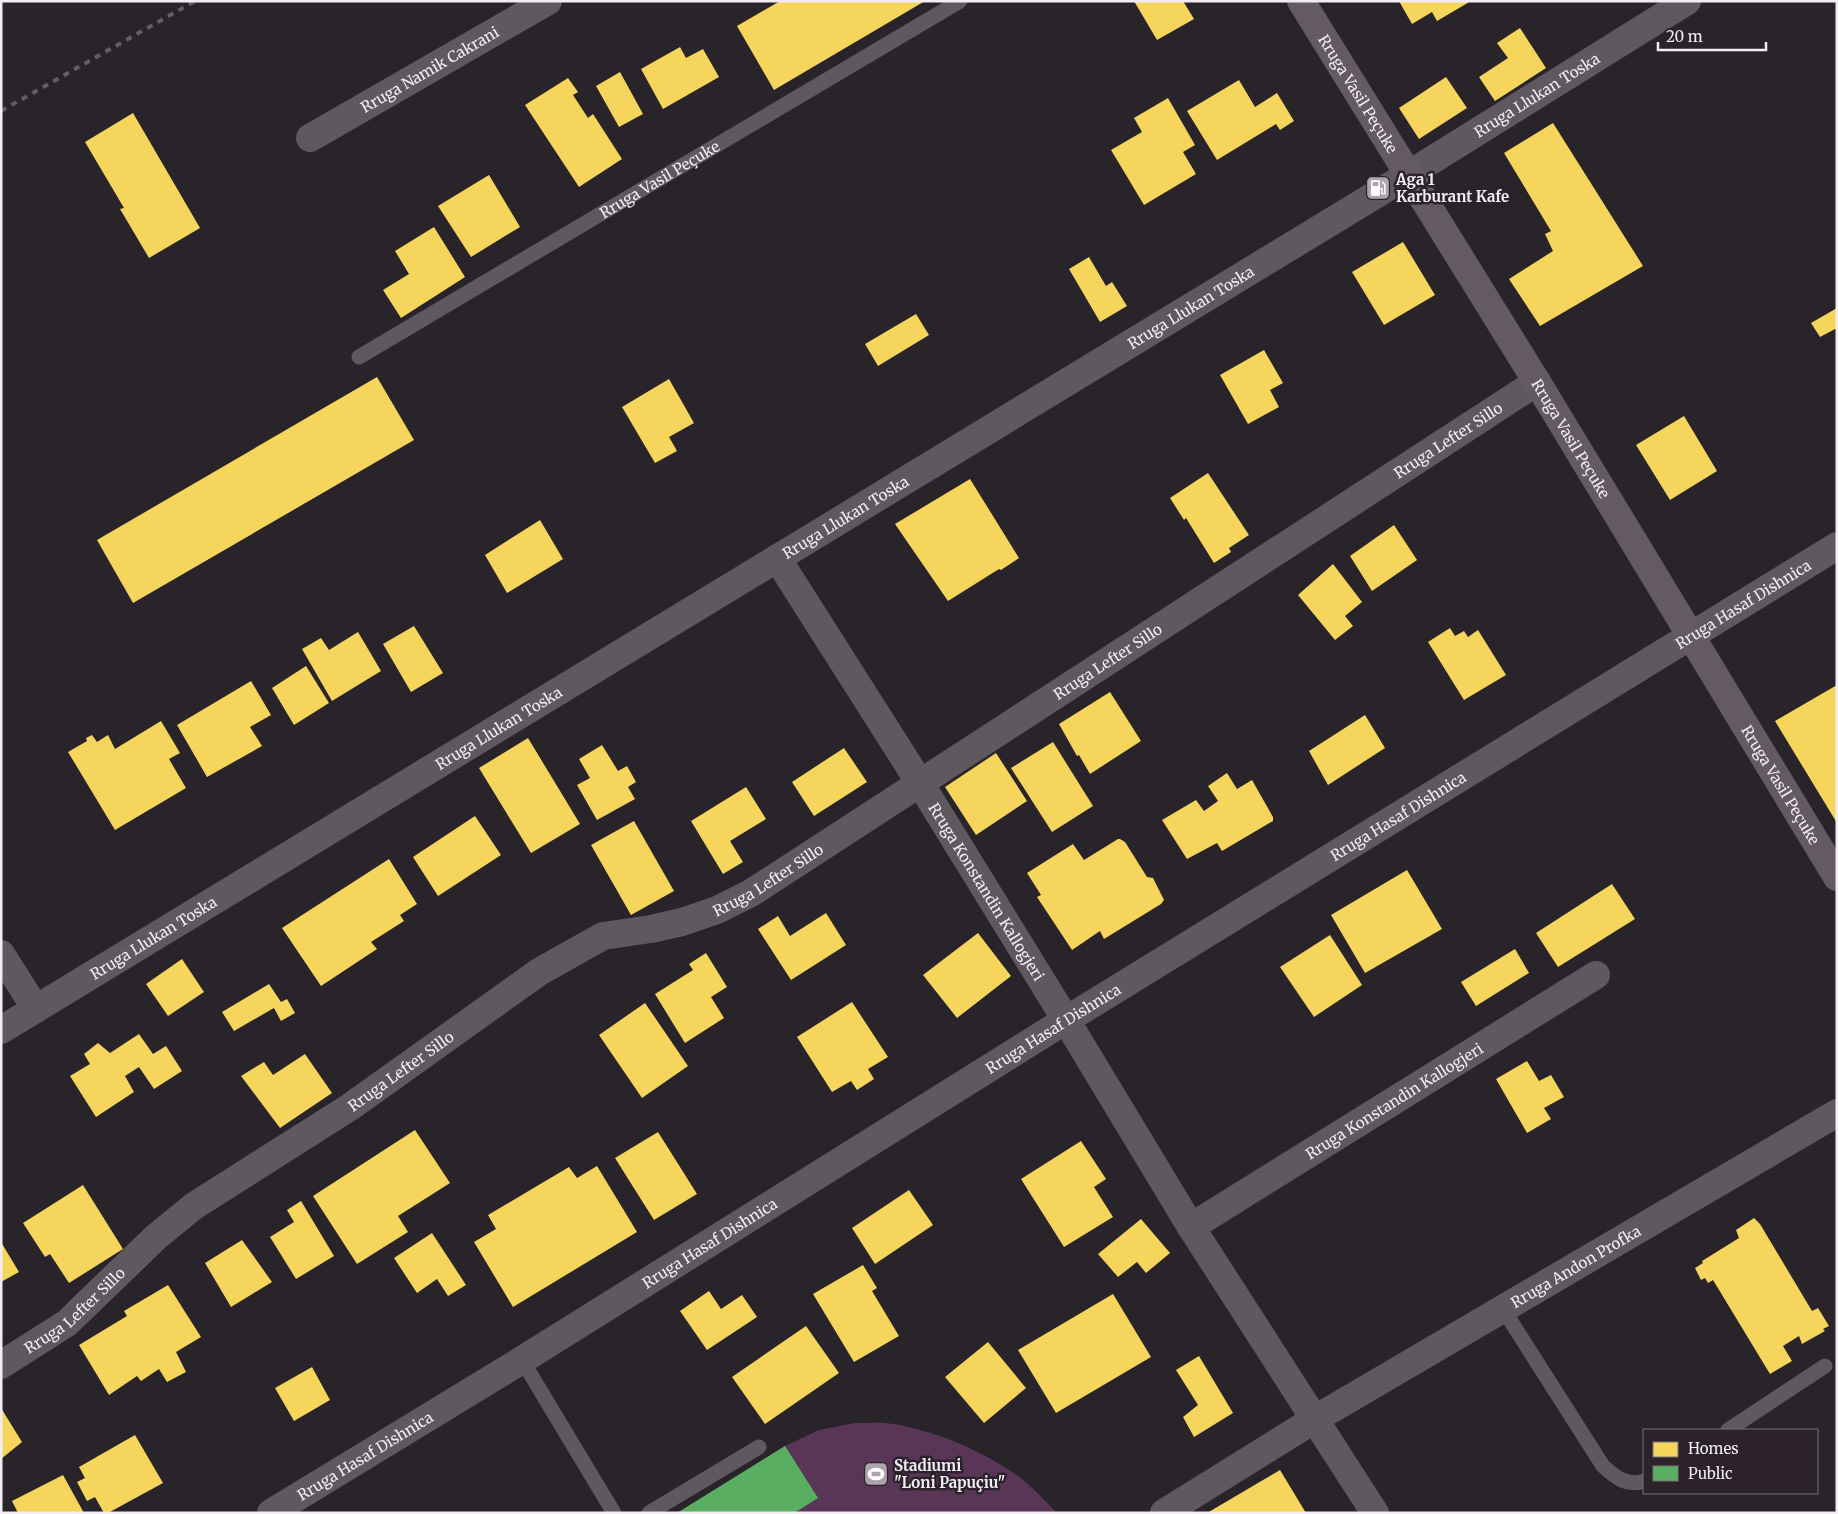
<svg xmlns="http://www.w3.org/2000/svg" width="1838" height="1514" font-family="Merriweather,serif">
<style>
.green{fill:#593657}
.homes{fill:#f6d55c}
.public{fill:#5aae61}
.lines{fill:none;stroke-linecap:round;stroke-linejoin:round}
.lane{stroke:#60585f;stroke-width:15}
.street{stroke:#60585f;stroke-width:28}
.secondary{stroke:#635a62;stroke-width:28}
.rail{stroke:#635e62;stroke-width:4;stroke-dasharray:6 6;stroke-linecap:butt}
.labels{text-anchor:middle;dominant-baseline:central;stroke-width:5;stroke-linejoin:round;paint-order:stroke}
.street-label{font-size:15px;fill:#f3ecf2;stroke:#2b222a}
.poi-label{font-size:15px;font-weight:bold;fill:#f3ecf2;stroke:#2b222a;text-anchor:start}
</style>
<rect width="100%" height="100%" fill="#292429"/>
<path class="green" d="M855,1423C867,1423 881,1422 894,1424C939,1432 995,1455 1030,1486C1039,1494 1048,1504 1057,1513H677L785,1446L819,1430Z"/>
<path class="homes" d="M780,1H925L774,90L737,26Z
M1134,1H1183L1194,19L1157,40Z
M1399,1H1471L1437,21L1432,12L1412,24Z
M1520,28L1546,68L1495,101L1479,77L1508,58L1497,43Z
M680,47L686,58L703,49L719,77L663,109L641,69Z
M620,72L643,114L619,127L596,86Z
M1446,77L1467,108L1419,139L1399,108Z
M568,78L578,92L573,95L588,118L593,114L622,159L579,187L525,105Z
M1239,80L1255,107L1277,93L1294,121L1280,130L1276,124L1217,160L1187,111Z
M1168,98L1195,145L1183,152L1196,174L1144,205L1111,150L1142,132L1134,118Z
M133,113L200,228L149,258L120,209L124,208L85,142Z
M1553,123L1643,266L1540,326L1509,279L1553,251L1545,234L1551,231L1504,153Z
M489,175L520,227L471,257L438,206Z
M434,227L465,277L401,318L383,290L409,274L395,251Z
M1403,242L1435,295L1384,325L1352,272Z
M1089,257L1106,286L1112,282L1127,306L1100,322L1069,269Z
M1837,308V328L1820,337L1811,323Z
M916,314L929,335L878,366L865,344Z
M1264,350L1283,383L1270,390L1279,407L1248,424L1220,375Z
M377,377L414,440L133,603L97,540Z
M669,379L694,423L669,437L677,451L655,463L622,407Z
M1684,416L1717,471L1670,500L1636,445Z
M1208,473L1249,535L1229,548L1231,552L1214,563L1186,518L1184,520L1170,498Z
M970,479L1019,558L1001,570L999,569L948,601L895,524Z
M540,520L563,559L507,593L485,555Z
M1394,525L1417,560L1372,591L1350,556Z
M1333,564L1362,602L1345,616L1353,626L1335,640L1298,595Z
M414,626L443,673L411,692L383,644Z
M1450,628L1455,636L1464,631L1468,637L1478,630L1506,675L1464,700L1428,642Z
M358,632L381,671L332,701L302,649L321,638L329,650Z
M306,666L329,703L294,725L272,688Z
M251,681L271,715L250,727L262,746L207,777L177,725Z
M1837,685V823L1775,721Z
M1110,692L1141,741L1090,774L1079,755L1077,756L1059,724Z
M1365,715L1385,748L1328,785L1309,751Z
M161,721L180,753L169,759L186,788L115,830L68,752L87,741L86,738L92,735L97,742L108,735L115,749Z
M528,738L580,824L531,853L479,768Z
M1053,742L1093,806L1052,832L1011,768Z
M602,745L618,771L627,766L636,782L628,787L635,799L597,820L577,785L590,778L579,759Z
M844,748L867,782L814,816L792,782Z
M996,753L1027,801L976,835L945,787Z
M1227,773L1237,789L1252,780L1273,817V821L1222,851L1217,843L1187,859L1162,820L1196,800L1204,811L1218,801L1208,786Z
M746,787L766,819L730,841L743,862L723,874L691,821Z
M475,816L501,855L438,896L413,857Z
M634,821L674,891L631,915L591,845Z
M1118,839H1120L1125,842L1147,877L1153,878L1164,900L1161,904L1104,939L1100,931L1072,950L1037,897L1041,895L1027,873L1073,844L1084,860Z
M389,859L417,904L400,915L404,921L371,942L377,949L321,986L282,928Z
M1407,870L1442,929L1365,973L1331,915Z
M1612,884L1635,919L1558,967L1536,933Z
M826,913L846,945L791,980L758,929L778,916L790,936Z
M978,933L1011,976L957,1018L923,975Z
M1330,935L1362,985L1314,1017L1280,967Z
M1515,949L1529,973L1476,1006L1461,982Z
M706,953L727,987L711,997L724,1018L685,1043L655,994L693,970L689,964Z
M182,959L204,992L168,1016L146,984Z
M269,984L281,1002L287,999L295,1013L281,1021L274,1008L234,1031L222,1012Z
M852,1002L888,1057L868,1069L874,1079L857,1090L851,1081L832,1092L797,1037Z
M645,1003L688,1066L642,1098L599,1035Z
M139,1034L153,1054L166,1046L182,1071L154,1089L139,1067L125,1076L134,1092L96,1117L70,1076L90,1064L84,1054L98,1043L110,1053Z
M305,1054L332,1093L280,1128L241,1076L264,1062L273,1075Z
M1527,1061L1539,1081L1551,1075L1564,1097L1544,1108L1551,1119L1527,1133L1496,1079Z
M415,1130L450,1183L398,1216L408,1232L357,1264L313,1196Z
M658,1132L697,1194L654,1220L615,1158Z
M1081,1141L1106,1179L1094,1187L1113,1217L1064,1247L1021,1179Z
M597,1166L637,1232L513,1307L474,1242L496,1229L488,1215L569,1167L577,1178Z
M83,1185L123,1249L69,1283L50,1254L45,1257L23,1223Z
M909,1190L933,1225L875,1264L852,1228Z
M301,1201L334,1256L296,1279L270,1237L294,1222L287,1210Z
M1754,1218L1760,1224L1812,1311L1818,1308L1829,1326L1823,1329L1825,1331L1802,1344L1799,1336L1783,1346L1792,1361L1770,1374L1713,1280L1708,1283L1705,1278L1701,1280L1695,1268L1703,1263L1702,1261L1739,1238L1736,1230Z
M1141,1219L1170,1253L1146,1273L1137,1262L1118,1277L1098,1254Z
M432,1233L466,1285L448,1296L437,1279L417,1293L394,1258Z
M242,1240L272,1282L231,1307L205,1263Z
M1,1242L19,1272L1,1282Z
M863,1265L877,1288L872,1291L899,1336L854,1362L813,1294Z
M168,1285L201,1337L176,1352L186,1372L167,1382L159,1369L141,1381L137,1376L109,1395L79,1345L127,1316L124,1311Z
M709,1291L721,1309L742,1295L757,1317L707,1350L680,1311Z
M1113,1294L1151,1357L1056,1413L1018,1350Z
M806,1326L839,1373L765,1424L732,1377Z
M988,1342L1026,1388L984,1423L945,1377Z
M1199,1356L1233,1413L1194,1437L1183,1417L1198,1405L1176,1370Z
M312,1367L330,1400L294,1421L275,1388Z
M1,1408L22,1442L1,1459Z
M135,1435L163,1483L108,1513H104L95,1497L87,1501L77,1482L85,1478L79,1467Z
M1280,1470L1306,1513H1207Z
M63,1475L84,1513H18L12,1501Z"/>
<path class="public" d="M785,1446L818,1498L794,1513H677Z"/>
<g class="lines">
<g class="lane">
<path id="s1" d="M359,357L960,1"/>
<path d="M1503,1309L1603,1466C1615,1477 1627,1487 1644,1481"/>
<path d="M522,1360L614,1513"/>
<path d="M1728,1430L1825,1366"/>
<path d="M649,1513L759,1447"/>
</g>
<g class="street">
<path id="s2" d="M310,138L548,1"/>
<path id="s3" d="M777,558L920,783L1066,1020L1191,1227L1375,1513"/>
<path d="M1,954L36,1009"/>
<path id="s4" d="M1,1030L1408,175L1687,1"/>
<path id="s5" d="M1191,1227L1596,975"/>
<path id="s6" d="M1,1365L67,1323L156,1237L194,1206L350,1107L539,972L603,936L651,929L682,922L717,910L751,893L1537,382"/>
<path id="s7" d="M271,1513L522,1360L1066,1020L1837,546"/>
<path id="s8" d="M1164,1513L1315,1419L1837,1113"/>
</g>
<path class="secondary" id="s9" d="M1301,1L1537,382L1837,877"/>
<path class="rail" d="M1,111L195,1"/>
</g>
<defs>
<symbol id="fuel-square" viewBox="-11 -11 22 22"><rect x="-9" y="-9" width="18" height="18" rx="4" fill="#aca6ac" stroke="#2b222a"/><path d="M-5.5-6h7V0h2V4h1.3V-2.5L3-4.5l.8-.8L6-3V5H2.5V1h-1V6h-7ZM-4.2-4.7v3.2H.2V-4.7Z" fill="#fff"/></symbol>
<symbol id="stadium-square" viewBox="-11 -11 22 22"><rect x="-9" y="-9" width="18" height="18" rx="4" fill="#aca6ac" stroke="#2b222a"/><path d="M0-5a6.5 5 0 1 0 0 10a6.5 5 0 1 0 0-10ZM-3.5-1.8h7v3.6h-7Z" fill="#fff"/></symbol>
</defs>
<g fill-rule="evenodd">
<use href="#fuel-square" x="1364" y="174" width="28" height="28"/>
<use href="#stadium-square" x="862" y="1460" width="28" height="28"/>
</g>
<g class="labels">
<g class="street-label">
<text stroke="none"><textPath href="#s2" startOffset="138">Rruga Namik Cakrani</textPath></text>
<text stroke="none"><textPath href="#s9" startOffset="109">Rruga Vasil Peçuke</textPath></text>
<text stroke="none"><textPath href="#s4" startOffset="1798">Rruga Llukan Toska</textPath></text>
<text stroke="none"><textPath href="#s1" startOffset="349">Rruga Vasil Peçuke</textPath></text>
<text stroke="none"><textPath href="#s4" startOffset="1392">Rruga Llukan Toska</textPath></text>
<text stroke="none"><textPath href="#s9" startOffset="514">Rruga Vasil Peçuke</textPath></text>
<text stroke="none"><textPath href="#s6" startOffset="1728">Rruga Lefter Sillo</textPath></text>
<text stroke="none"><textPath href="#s4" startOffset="988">Rruga Llukan Toska</textPath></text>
<text stroke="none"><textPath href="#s7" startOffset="1730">Rruga Hasaf Dishnica</textPath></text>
<text stroke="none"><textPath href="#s6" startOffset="1322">Rruga Lefter Sillo</textPath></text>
<text stroke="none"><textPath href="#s4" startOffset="582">Rruga Llukan Toska</textPath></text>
<text stroke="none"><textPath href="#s9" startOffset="919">Rruga Vasil Peçuke</textPath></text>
<text stroke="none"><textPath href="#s7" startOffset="1325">Rruga Hasaf Dishnica</textPath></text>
<text stroke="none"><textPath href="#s6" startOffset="918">Rruga Lefter Sillo</textPath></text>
<text stroke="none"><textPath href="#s3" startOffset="394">Rruga Konstandin Kallogjeri</textPath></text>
<text stroke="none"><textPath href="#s4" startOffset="178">Rruga Llukan Toska</textPath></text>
<text stroke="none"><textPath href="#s7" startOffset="920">Rruga Hasaf Dishnica</textPath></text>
<text stroke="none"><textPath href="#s6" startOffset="498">Rruga Lefter Sillo</textPath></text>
<text stroke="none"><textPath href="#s5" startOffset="239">Rruga Konstandin Kallogjeri</textPath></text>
<text stroke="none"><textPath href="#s7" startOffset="515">Rruga Hasaf Dishnica</textPath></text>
<text stroke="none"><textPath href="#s8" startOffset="480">Rruga Andon Profka</textPath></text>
<text stroke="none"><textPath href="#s6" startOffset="92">Rruga Lefter Sillo</textPath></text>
<text stroke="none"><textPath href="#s7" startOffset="110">Rruga Hasaf Dishnica</textPath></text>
</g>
<g class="poi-label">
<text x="1396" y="179">Aga 1<tspan x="1396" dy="17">Karburant Kafe</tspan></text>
<text x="894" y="1465">Stadiumi<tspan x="894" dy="17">"Loni Papuçiu"</tspan></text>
</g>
</g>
<rect width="1838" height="1514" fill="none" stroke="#f3ecf2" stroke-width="5"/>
<rect x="1643" y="1429" width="175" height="65" fill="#2b222a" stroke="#7b737a"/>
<rect x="1653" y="1442" width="25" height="15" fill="#f6d55c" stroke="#7b737a"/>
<text x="1688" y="1454" font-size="15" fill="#f3ecf2">Homes</text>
<rect x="1653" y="1466" width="25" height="15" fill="#5aae61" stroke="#7b737a"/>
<text x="1688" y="1479" font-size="15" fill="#f3ecf2">Public</text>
<path d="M1658 42v8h108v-8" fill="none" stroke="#f3ecf2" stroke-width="2.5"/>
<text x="1666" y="42" font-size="15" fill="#f3ecf2" stroke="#2b222a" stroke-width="4" paint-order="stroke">20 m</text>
</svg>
